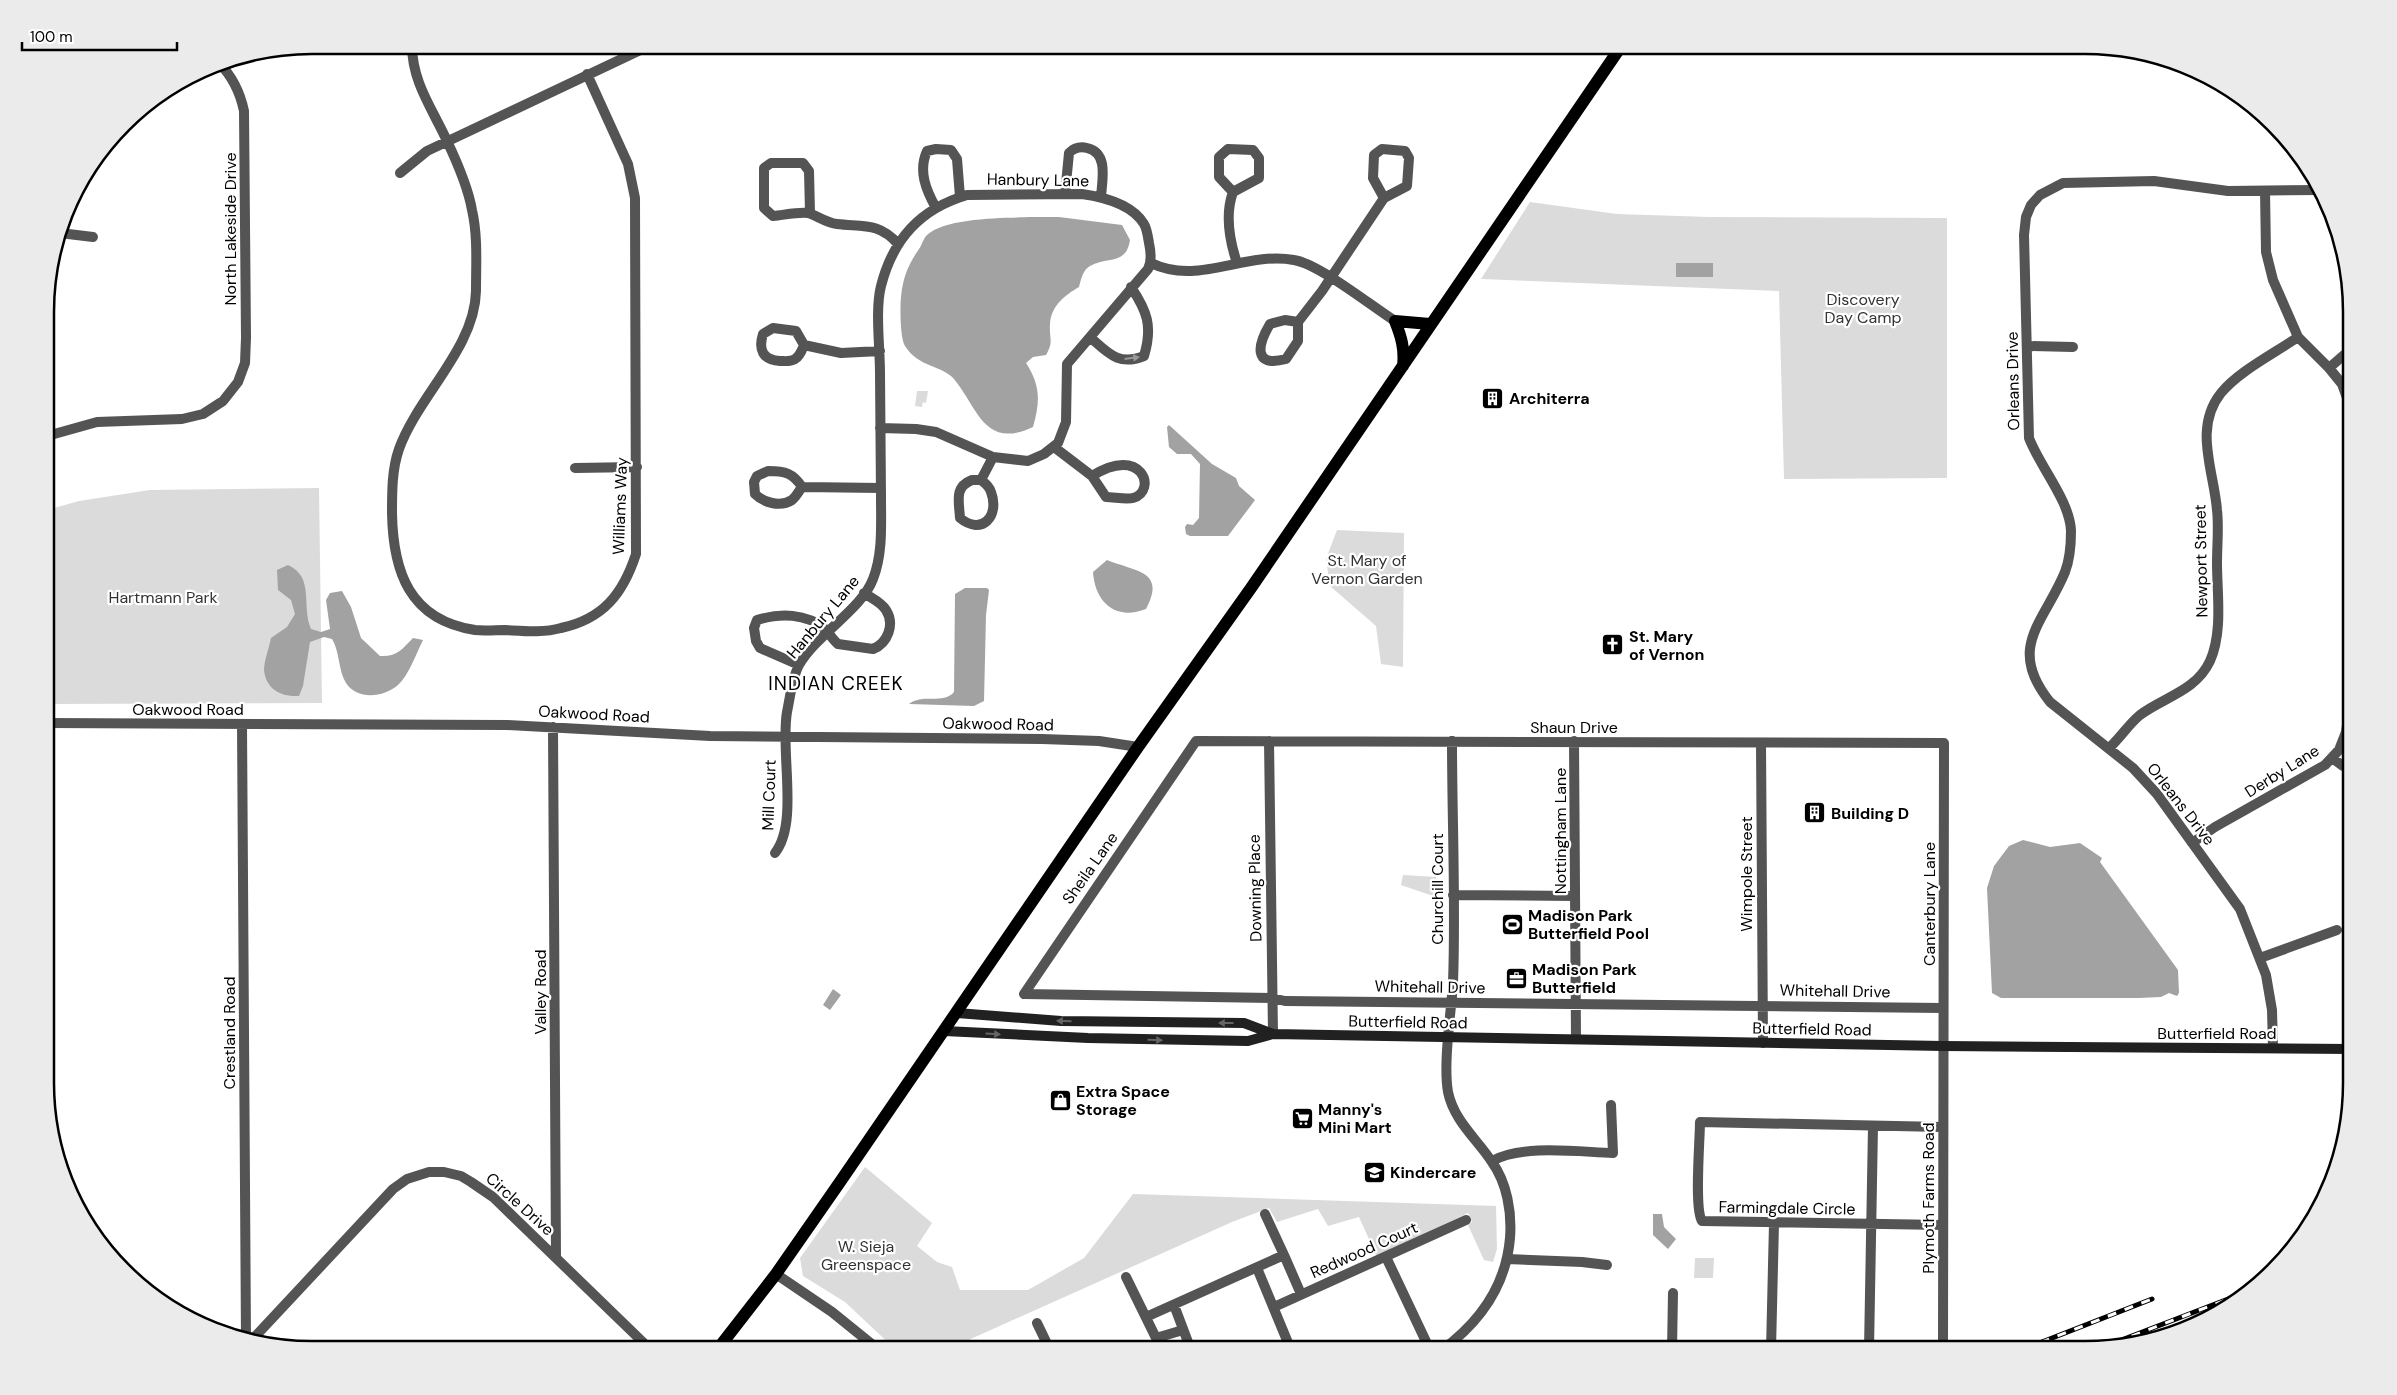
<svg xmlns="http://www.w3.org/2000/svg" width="2397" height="1395" font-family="'DM Sans',sans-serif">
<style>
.green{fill:#dbdbdb}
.water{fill:#a2a2a2}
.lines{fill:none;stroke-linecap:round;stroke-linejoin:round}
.street{stroke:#545454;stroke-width:10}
.secondary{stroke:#212121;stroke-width:10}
.primary{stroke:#000;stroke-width:12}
.rail-casing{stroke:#000;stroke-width:5}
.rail{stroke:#fff;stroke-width:3;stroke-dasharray:9;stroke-linecap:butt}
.oneway{fill:#989898}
.oneway2{fill:#646464}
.labels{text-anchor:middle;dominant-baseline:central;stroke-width:4.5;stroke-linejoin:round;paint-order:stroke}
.street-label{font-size:16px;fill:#000;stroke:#fff}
.park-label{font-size:16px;fill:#323232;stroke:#fff}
.poi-label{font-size:16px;font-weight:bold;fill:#000;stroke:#fff;text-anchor:start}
.quarter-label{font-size:19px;letter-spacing:1px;fill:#000;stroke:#fff}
.rim{fill:none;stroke:#000;stroke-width:2.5}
</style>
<rect width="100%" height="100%" fill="#fff"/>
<path class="green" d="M1530,202L1617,214L1709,217L1947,218V478L1784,479L1779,291L1481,279Z
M917,391H928L926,403L923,402L922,407L915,406Z
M319,488L322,703L47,704V510L79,501L150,490Z
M1337,530L1404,533L1403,667L1381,664L1376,626L1330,586L1326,559Z
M1403,875L1436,877V897L1401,885Z
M865,1167L932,1223L917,1246L937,1262L952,1267L960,1290H1028L1084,1258L1133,1194L1496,1206L1497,1249L1493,1262L1484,1260L1468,1225L1472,1222L1468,1213L1377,1257L1359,1217L1328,1226L1318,1209L1277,1222L1269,1208L1232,1222L946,1350H896L845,1302L803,1276L800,1258Z
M1695,1258H1714L1713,1278H1694Z"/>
<path class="water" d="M1033,217H1059L1122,225L1130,240C1126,266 1107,256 1090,266C1083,270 1081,279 1079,287C1065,295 1051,306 1050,324C1049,339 1054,341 1046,355L1033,357L1026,363C1041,386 1040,402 1033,427C984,450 978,408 954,379C942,365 919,368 905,346C900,338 900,307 901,297C903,277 908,265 919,249C922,245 923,239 927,235C946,217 1007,218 1033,217Z
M1676,263H1713V277H1676Z
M1169,425L1212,464L1236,478L1239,486L1255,500L1228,536H1190L1186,534L1185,527L1187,524L1193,525L1199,518L1200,464L1191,454H1177L1169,447L1167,427Z
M1107,560C1137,572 1166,571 1146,609C1115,621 1095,602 1093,572Z
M288,565C315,577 301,606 311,629L321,632L330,629L326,600L330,593L342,591L351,607L361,638L380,656C397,657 401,650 413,638L423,640C416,654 409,675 398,685C383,698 357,700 346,683C338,670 340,652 332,639L324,637L310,642L303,686L299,696C282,697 266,690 264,670C264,661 269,648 271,638L287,627L295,614L291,600L278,590L277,570Z
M965,588H987L989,590L986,615L984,701L974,706L909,704C923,693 943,705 954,692L955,594Z
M2023,840L2050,847L2080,843L2102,858L2100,862L2178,970L2179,993L2177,996L2169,993L2161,997L2139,998H2001L1992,993L1987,888L1994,866L2009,846Z
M1502,918L1521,919V929H1502Z
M833,989L841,995L830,1010L823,1005Z
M1653,1214H1662L1664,1227L1676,1239L1668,1249L1653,1235Z"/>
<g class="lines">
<path class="street" d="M412,45C412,82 432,108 447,141C457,162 468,187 472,210C478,236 476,265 476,291C475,348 418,396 399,449C392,469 392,491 392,513C393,571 409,620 475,630C485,631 496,630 505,630C524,631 543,633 561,628C603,619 623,594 636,554L635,198L628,164L587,74
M1735,45L1770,48L1866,45
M400,173L427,151L651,45
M2265,191L2266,252L2273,280L2298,337L2329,368L2342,384L2351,409
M1233,192L1219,177V157L1228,149L1253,150L1259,158V178L1233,192C1225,214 1230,242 1237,263
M1065,194L1069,153C1074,148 1079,146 1087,148C1109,153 1102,180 1101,197
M936,208C926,190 918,171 927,151L936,149L951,150L957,159L960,197
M810,213L809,171L803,163H771L764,168V208L773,216C784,215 797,212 808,213C814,214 826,223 837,224C862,227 879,222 898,244
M60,233L93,237
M1151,263C1198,286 1245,251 1294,260C1319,264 1370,305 1395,321
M1298,322L1285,320L1270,324C1258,344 1252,368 1286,359L1298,341V322L1322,291L1384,198L1407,186L1409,158L1405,151L1382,149L1374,155L1373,178L1384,198
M773,328L796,331L804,345C802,350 800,356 795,359C791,362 785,361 780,361C763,360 758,350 763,334Z
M1091,338C1109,354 1119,366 1144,356C1153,326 1147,311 1131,287
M804,345L841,353L880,351
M2028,346L2073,347
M2329,368L2344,355
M47,436L97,422L182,419L203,414L223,401L238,382L245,363L246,338L244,111C240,92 233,77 219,63
M1054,447L1092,476L1106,497C1114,497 1126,500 1133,498C1158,491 1142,444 1092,476
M575,468L637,467
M768,471C785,471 793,473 802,487C799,491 796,497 792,500C780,508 763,502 755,494L754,482L757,476Z
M972,480H981C985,483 990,488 991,492C1000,516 982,536 960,518C959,501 954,487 972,480Z
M981,480L993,457
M802,487L881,488
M799,665L760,648L756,641L754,628L757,620C780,613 806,613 825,629C830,634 833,640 838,644L873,649C888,643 895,624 886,610C881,602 871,598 864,593
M47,723L507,725L710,736L1042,739L1099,741L1138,747
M242,724L246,1341
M553,727L556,1258
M1269,741L1273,1034
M1574,741L1576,1039
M1761,743L1763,1043
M2109,748C2120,738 2128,725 2140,715C2164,697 2196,691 2210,661C2223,632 2217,593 2217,563C2217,545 2219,527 2217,510C2214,471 2193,428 2221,393C2239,371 2275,353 2298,337
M2332,758L2343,766
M2192,843L2215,827L2325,765L2339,750L2346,732L2351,698
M775,853C799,823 780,751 787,712C790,698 792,678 799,665C816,635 862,609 873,579C883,554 881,524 881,497C881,456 880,414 880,373C880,348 875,309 881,286C893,239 920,209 967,195L1082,194C1103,197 1132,204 1144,224C1147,229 1148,237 1149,243C1151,252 1152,261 1148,269L1067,364L1066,422L1058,443L1044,454L1028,461L993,457L936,432L916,429L880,428
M1453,895L1575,896
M2260,958L2337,930
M2273,1048L2272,1010L2266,975L2240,909L2157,794L2133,768L2050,702C2006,647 2044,623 2065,572C2070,559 2071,545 2071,531C2070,501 2040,467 2029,438L2024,235L2026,217L2031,205L2040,195L2063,183L2154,181L2228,191L2320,190
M1942,1127L1700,1122C1700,1140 1694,1209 1702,1221L1943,1225
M1492,1161C1522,1144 1579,1152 1613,1153L1611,1105
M1284,1255L1301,1294
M1386,1257L1430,1350
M1507,1259L1582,1262L1607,1265
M1257,1268L1291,1350
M776,1274L832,1312L879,1350
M1126,1277L1156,1338L1183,1330
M1174,1305L1191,1350
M1274,1307L1466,1220
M1146,1317L1284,1255L1265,1214
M1037,1323L1050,1350
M250,1342L393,1189L407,1179L429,1172H444L461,1176L471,1182L493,1197L651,1350
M1943,1349C1943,1147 1944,945 1944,743L1196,741L1024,994L1272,998L1285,1001L1943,1008
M1442,1350C1480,1322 1506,1286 1510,1238C1512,1212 1507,1183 1492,1162C1477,1139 1454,1121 1448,1092C1443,1063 1451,1014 1453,983C1456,902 1452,821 1452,741
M1672,1350L1673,1293
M1771,1350L1774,1223
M1869,1350L1873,1126"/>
<path class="secondary" d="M957,1013L1061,1021L1244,1023L1273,1034
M944,1031L1088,1038L1248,1041L1273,1034L1943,1046L2351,1049"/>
<path class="primary" d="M1403,366C1405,349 1401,336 1395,321L1430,324
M717,1350L776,1274L840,1182L1138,747L1251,588L1622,45"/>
<defs>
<path id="rail" d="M2136,1343L2228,1307
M2024,1349L2152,1299
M2098,1349L2249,1291"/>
</defs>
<use href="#rail" class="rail-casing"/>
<use href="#rail" class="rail"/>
</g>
<defs><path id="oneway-solid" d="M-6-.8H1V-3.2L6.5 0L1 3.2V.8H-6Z" transform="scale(1.25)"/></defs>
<use class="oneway" href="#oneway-solid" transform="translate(1132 358) rotate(-7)"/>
<g class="oneway2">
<use href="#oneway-solid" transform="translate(1064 1021) rotate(-178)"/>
<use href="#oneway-solid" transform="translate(1226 1023) rotate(-180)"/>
<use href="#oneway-solid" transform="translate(993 1034) rotate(3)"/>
<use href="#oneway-solid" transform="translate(1155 1040) rotate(1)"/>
</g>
<defs>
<symbol id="building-square" viewBox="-11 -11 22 22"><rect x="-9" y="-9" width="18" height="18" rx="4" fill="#000" stroke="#fff"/><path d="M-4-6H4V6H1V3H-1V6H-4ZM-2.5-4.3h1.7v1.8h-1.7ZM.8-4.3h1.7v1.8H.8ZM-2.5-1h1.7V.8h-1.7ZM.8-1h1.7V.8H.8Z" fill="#fff"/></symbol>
<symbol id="church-square" viewBox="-11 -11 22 22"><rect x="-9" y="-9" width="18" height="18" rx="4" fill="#000" stroke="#fff"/><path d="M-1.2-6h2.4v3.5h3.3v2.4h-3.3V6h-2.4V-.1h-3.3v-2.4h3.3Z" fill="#fff"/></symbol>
<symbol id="stadium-square" viewBox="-11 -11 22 22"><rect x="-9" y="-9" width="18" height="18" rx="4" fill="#000" stroke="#fff"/><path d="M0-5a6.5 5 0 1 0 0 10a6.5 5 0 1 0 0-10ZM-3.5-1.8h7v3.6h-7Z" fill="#fff"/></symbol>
<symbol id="office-square" viewBox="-11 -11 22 22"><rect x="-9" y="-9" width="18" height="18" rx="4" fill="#000" stroke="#fff"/><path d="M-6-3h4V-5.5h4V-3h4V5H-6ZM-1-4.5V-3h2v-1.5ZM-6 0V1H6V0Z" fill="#fff"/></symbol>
<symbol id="shop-square" viewBox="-11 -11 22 22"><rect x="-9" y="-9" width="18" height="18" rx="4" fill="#000" stroke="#fff"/><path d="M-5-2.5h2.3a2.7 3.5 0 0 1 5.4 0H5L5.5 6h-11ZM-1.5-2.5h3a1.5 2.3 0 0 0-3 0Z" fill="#fff"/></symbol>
<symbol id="supermarket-square" viewBox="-11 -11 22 22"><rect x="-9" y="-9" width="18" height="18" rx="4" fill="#000" stroke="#fff"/><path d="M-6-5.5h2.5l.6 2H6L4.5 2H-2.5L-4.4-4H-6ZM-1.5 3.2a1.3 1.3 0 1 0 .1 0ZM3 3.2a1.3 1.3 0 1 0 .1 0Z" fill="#fff"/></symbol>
<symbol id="school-square" viewBox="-11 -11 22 22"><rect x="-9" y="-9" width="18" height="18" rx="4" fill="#000" stroke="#fff"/><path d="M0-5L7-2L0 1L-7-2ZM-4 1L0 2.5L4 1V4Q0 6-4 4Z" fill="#fff"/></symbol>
</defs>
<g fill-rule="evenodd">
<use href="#building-square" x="1480" y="386" width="25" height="25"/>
<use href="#church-square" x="1600" y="632" width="25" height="25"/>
<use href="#building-square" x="1802" y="800" width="25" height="25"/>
<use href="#stadium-square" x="1500" y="912" width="25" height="25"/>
<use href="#office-square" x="1504" y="966" width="25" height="25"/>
<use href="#shop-square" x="1048" y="1088" width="25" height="25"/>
<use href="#supermarket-square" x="1290" y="1106" width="25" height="25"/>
<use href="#school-square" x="1362" y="1160" width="25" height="25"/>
</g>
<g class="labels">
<g class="street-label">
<text transform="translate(1038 180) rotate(1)">Hanbury Lane</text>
<text transform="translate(230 229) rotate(-90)">North Lakeside Drive</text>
<text transform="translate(2013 381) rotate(-91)">Orleans Drive</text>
<text transform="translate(620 506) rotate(-88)">Williams Way</text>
<text transform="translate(2201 561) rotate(-91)">Newport Street</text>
<text transform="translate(823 617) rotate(-50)">Hanbury Lane</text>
<text x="188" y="709">Oakwood Road</text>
<text transform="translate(594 714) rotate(3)">Oakwood Road</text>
<text transform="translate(998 724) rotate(1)">Oakwood Road</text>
<text x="1574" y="727">Shaun Drive</text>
<text transform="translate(2282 771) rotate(-32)">Derby Lane</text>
<text transform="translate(769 795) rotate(-88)">Mill Court</text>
<text transform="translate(2181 804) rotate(52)">Orleans Drive</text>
<text transform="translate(1560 831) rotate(-90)">Nottingham Lane</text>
<text transform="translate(1090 868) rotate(-55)">Sheila Lane</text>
<text transform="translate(1746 874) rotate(-90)">Wimpole Street</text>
<text transform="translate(1255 888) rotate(-91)">Downing Place</text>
<text transform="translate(1437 889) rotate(-90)">Churchill Court</text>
<text transform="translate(1929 904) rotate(-90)">Canterbury Lane</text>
<text transform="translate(1430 987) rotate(1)">Whitehall Drive</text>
<text transform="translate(1835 991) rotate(1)">Whitehall Drive</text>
<text transform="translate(540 992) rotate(-90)">Valley Road</text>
<text transform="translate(1408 1022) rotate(1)">Butterfield Road</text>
<text transform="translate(1812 1029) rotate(1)">Butterfield Road</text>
<text transform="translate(229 1033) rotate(-90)">Crestland Road</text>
<text x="2217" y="1033">Butterfield Road</text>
<text transform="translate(1928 1198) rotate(-90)">Plymoth Farms Road</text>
<text transform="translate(520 1204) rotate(42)">Circle Drive</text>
<text transform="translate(1787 1208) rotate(1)">Farmingdale Circle</text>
<text transform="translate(1364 1250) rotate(-24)">Redwood Court</text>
</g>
<g class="park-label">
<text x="1863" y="299">Discovery<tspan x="1863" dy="18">Day Camp</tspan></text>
<text x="1367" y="560">St. Mary of<tspan x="1367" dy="18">Vernon Garden</tspan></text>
<text x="163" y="597">Hartmann Park</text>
<text x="866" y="1246">W. Sieja<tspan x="866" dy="18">Greenspace</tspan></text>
</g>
<g class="poi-label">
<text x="1509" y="398">Architerra</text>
<text x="1629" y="636">St. Mary<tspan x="1629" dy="18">of Vernon</tspan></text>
<text x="1831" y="813">Building D</text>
<text x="1528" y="915">Madison Park<tspan x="1528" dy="18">Butterfield Pool</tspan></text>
<text x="1532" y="969">Madison Park<tspan x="1532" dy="18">Butterfield</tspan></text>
<text x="1076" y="1091">Extra Space<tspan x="1076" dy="18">Storage</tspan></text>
<text x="1318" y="1109">Manny's<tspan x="1318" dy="18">Mini Mart</tspan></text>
<text x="1390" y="1172">Kindercare</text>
</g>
<g class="quarter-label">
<text x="836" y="683">INDIAN CREEK</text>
</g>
</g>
<path d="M0 0H2397V1395H0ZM312 54H2085A258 258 0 0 1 2343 312V1083A258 258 0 0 1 2085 1341H312A258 258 0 0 1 54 1083V312A258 258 0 0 1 312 54Z" fill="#ebebeb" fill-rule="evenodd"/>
<path class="rim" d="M312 54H2085A258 258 0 0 1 2343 312V1083A258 258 0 0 1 2085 1341H312A258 258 0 0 1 54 1083V312A258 258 0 0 1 312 54Z"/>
<path d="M22 42v8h155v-8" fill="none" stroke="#000000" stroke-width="2.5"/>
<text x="30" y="42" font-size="15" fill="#000000" stroke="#ffffff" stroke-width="4" paint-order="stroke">100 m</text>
</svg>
